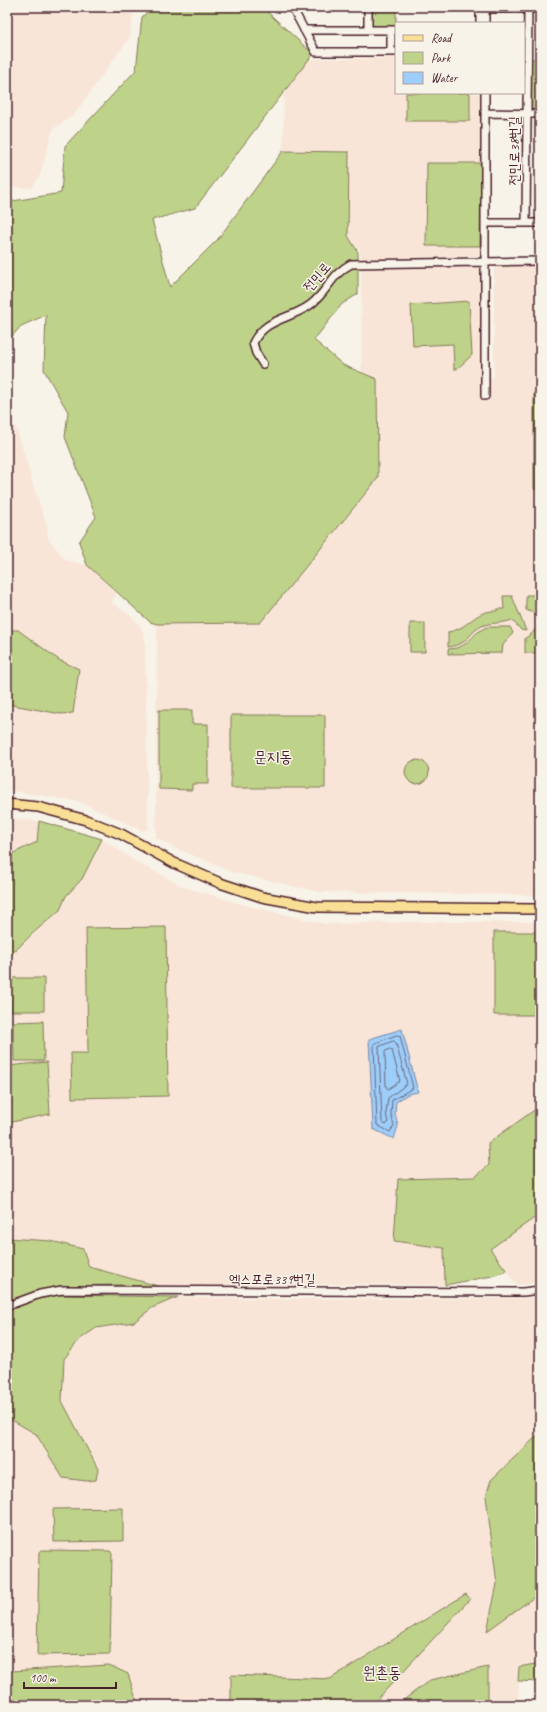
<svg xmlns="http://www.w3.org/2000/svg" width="547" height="1712" font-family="Caveat,'Poor Story',sans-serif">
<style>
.built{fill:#f8e5d7}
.green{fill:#bed389;stroke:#84795a}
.water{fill:#9dcef9;stroke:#7c88a7}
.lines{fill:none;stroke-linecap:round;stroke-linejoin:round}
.shore{stroke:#6b657d;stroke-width:1}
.minor-casing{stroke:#4a1f2b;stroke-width:10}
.major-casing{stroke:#4a1f2b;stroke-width:12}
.minor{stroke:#f7f3e8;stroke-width:7}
.major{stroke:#f9df96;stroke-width:9}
.labels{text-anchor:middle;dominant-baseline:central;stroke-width:3;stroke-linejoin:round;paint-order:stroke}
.street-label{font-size:14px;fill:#4a1f2b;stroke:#f7f3e8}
.quarter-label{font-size:16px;fill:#4a1f2b;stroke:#f7f3e8}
</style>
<rect width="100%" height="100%" fill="#f7f3e8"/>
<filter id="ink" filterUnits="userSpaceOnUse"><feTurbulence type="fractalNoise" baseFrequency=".025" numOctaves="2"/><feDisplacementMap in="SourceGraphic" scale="8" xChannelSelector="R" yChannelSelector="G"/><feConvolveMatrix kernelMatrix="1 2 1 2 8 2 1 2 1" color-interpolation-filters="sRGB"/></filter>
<g filter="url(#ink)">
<path class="built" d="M7,7H134L130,37L73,116L53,129L40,175L32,188L7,187Z
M396,58V93H485V224L481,256L361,260L360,251L348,236L349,152L283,151L284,92L309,59Z
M361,265H483V377H494V270L498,265L540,266V895L319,892L232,872L175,848L156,838L157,624L260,623L378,478L377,379L362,373Z
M7,419L17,429L33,485L47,526L48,539L66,560L87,565L117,594L111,602L131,616L141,627L145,638L148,829L143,831L80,802L7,790Z
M7,818L39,821L37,842L7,856Z
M102,839L135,861L184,887L249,906L325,924L413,922H540V1106L488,1143L489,1165L475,1177L398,1179L444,1248L445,1285L339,1284L162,1287L89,1267L83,1249L51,1241L7,1238V1123L50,1114L47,1062L7,1066V959L32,934L60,910L66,896L82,879Z
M540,1214V1282L525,1285H517L490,1250Z
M540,1296V1433L491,1480L486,1496L497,1584L487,1631L540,1593V1663L519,1667L518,1705H372L470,1599L466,1594L330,1679L231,1676V1705H138L128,1674L12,1671L7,1677V1419H10L36,1434L63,1478L98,1469L62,1401L64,1359L79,1340L96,1328L134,1322L152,1308L178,1297L283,1299L534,1298Z"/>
<path class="green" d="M57,7H125V12L57,10Z
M153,7H262L313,54L195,208L152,220L170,287L218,239L283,151L349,152L348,236L358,252V294L342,304L314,340L343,365L377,379L378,478L260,623L157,624L150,622L87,565L79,542L96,517L65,437L68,412L44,370L46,315L21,326L7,342V202L61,193L65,146L136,70L142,17Z
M396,10V26L371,27V11Z
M530,59H540V112H534L529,108Z
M406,93H470V121H406Z
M427,163H481L480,246H426Z
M469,301L472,355L457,369H454L453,344L413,346L411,305Z
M534,392H540V489H534Z
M526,595H540V653H525V638C534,634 542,623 534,614C533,612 528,611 526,610Z
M503,596H512L526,631L521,630L512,620C502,624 491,622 482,626C466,634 472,643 448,647V632C471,628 473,610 497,611V609H504Z
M410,623H425V652H410Z
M487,627H510L513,633L503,645L502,653L448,654V649C471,648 469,634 487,627Z
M7,630H18L59,660L79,669L73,713L61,714L7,704Z
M159,710H192V724H208V784H192V790L159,789Z
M231,715H325V788H231Z
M405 772a12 12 0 1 1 24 0a12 12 0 1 1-24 0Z
M39,821L102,839L82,879L66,896L60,910L32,934L7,959V856L37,842Z
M166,927L168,1096L72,1098L71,1053H88L86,928Z
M494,932H540V1015H494Z
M10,978H44V1011H11Z
M43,1021L44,1061H14L13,1022Z
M47,1062L50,1114L7,1123V1066Z
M540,1106V1214L490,1249L507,1271L492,1276L445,1285L444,1248L394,1241L398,1179L475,1177L489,1165L488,1143Z
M7,1238L51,1241L83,1249L89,1267L162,1287L120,1285L59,1286L7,1301Z
M58,1295L178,1297L152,1308L134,1322L96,1328L79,1340L64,1359L62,1401L98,1469L96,1480L86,1481L63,1478L36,1434L10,1419H7V1311L38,1299Z
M540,1433V1593L487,1631L497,1584L486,1496L491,1480Z
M123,1508V1541L54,1542L53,1509Z
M41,1550L110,1551L112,1554L110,1654L37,1655L39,1552Z
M466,1594L470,1599L372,1705H231V1675L330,1679Z
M540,1663V1682L518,1681L519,1667Z
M109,1665L128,1674L138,1705H7V1677L12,1671Z
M488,1667V1705H397L430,1680Z"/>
<path class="water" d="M402,1029L418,1092L408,1094L396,1102L395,1113L398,1126L394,1139L373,1129L369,1039Z"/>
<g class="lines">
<path class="shore" d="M397,1035L400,1036L413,1088L392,1100L391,1114L394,1126L390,1132L377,1125L374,1044Z
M394,1041L396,1043L407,1084L388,1098L386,1113L388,1123L386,1125L382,1122L379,1047Z
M390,1049L392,1050L400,1081L388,1089L386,1087L385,1052Z"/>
<defs>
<path id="minor" d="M292,7L316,52H396
M368,7V30
M480,7V23
M485,7V23
M485,9H540
M304,30H396
M391,30V52
M485,113L540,114
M486,223H540
M526,223L528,7
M263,364L256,353L253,343C265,318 289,320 310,305C327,293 331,274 351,264L540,261
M485,396V93
M7,1306L40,1294L62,1290L523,1292L540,1290"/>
<path id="major" d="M7,804L38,807L86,820L121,834L174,863L220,883L262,897L317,907L540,909"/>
</defs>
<use href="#minor" class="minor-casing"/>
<use href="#major" class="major-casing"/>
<use href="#minor" class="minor"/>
<use href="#major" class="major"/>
</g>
</g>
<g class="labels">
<g class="street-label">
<text transform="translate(514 151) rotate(-90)">전민로38번길</text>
<text transform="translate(317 277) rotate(-49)">전민로</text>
<text x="272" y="1279">엑스포로339번길</text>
</g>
<g class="quarter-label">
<text x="273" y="757">문지동</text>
<text x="382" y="1673">원촌동</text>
</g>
</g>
<rect width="547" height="1712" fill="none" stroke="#f7f3e8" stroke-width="24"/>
<rect x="12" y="12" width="523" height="1688" fill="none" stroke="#4a1f2b" stroke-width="1.5" filter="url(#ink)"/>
<rect x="395" y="22" width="130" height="72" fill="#f7f3e8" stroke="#b29e9c"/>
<rect x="403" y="35" width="20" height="6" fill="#f9df96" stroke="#b29e9c"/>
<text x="431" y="42" font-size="12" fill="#4a1f2b">Road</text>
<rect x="403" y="52" width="20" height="12" fill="#bed389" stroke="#b29e9c"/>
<text x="431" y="62" font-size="12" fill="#4a1f2b">Park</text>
<rect x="403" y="72" width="20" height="12" fill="#9dcef9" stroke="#b29e9c"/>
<text x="431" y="82" font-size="12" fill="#4a1f2b">Water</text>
<path d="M24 1682v6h92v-6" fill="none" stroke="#4a1f2b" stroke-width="2"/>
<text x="30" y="1682" font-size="12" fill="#4a1f2b" stroke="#f7f3e8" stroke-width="3" paint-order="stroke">100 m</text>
</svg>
